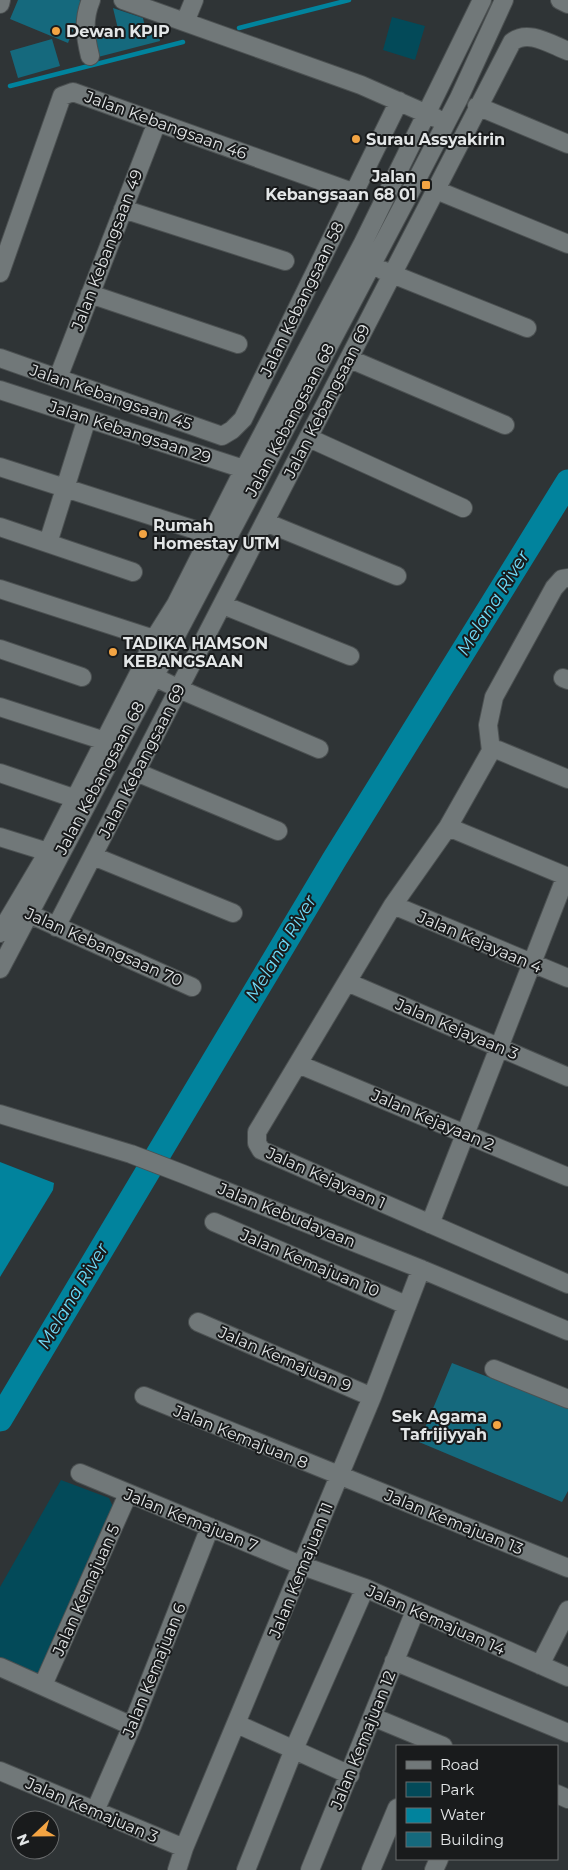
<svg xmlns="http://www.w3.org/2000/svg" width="568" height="1870" font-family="Montserrat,sans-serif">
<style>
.green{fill:#034a59}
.water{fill:#01839d}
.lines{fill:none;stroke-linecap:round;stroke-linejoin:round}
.stream{stroke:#01839d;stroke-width:4.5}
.river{stroke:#01839d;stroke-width:25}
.building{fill:#15697d}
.minor-casing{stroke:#4c5152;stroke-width:20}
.minor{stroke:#717879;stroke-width:18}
.poi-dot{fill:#f3a443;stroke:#191b1c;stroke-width:2}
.labels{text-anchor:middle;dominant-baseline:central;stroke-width:4;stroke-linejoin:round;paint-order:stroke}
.poi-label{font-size:16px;font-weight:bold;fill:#e3e6e7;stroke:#191b1c;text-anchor:start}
.street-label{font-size:16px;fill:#e3e6e7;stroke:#191b1c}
.water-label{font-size:18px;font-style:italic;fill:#72dbf8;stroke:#191b1c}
</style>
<rect width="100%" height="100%" fill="#2f3436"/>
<path class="green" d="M392,17L425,26L415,60L383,50Z
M61,1480L109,1498L113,1507L41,1672L32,1675L0,1662V1587Z"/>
<path class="water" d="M0,1162L54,1183L53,1190L0,1277Z"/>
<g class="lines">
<path class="stream" d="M239,28L349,0
M10,86L183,42"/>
<path class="river" d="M0,1419L334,860L568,482"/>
</g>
<path class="building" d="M18,0H79L84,2L68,43L10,19Z
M113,8L143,18L145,27L150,25L151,31L158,30L160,41L98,57L93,34L118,29Z
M52,39L60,66L18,78L10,51Z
M452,1363L568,1408V1491L562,1502L419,1442Z"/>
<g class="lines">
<defs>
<path id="minor" d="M123,0L361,85L436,118
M560,0L568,4
M0,4L1,0
M185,22L194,0
M90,56C85,36 83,19 91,0
M477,106L568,144
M436,190L568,244
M123,209L285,261
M382,270L527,328
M0,273L62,96L73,92L355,193
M90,294L238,344
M0,358L222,436L232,430L243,419L399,101
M350,359L505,425
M58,378L157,122
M0,390L253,472
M309,438L463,508
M0,467L211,535
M265,522L397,576
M0,527L133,572
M48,543L87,418
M0,589L154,639
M223,605L350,656
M0,649L82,677
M143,671L179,689L319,749
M563,678L568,680
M0,707L105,741
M491,751L448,827L393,905L257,1132V1143L261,1150L568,1284
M491,751L488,725L494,697L554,588L562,579L568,578
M491,751L498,750L568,779
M136,772L278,831
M0,773L85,802
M448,827L568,877
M0,837L48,852
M93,856L233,913
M393,905L568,978
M18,909L192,987
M56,927L512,42C528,29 550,44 568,51
M0,933L48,852L141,669L154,639L176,604L244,469L363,243L482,0
M0,969L417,179L459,98L504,0
M347,982L568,1077
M298,1064L568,1177
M0,1114L131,1154L183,1174L421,1269L568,1331
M214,1222L406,1305
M430,1224L566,876
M198,1322L372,1397
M494,1369L568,1399
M144,1396L568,1568
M80,1473L303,1566L365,1588L568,1677
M394,1661L568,1733
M540,1665L568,1610
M0,1667L132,1726
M43,1685L128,1494
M373,1717L443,1746
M237,1724L350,1775
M0,1771L184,1848
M557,1794L568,1799
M95,1811L132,1726L210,1527
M177,1870L184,1848L372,1397L421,1269
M246,1870L294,1749L365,1588
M310,1870L415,1611
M371,1870L397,1808
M434,1870L439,1859"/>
</defs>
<use href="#minor" class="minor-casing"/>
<use href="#minor" class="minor"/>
</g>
<g class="poi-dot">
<circle cx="56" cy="31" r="5"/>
<circle cx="356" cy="139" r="5"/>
<rect x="421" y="180" width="10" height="10" rx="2.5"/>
<circle cx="143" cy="534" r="5"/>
<circle cx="113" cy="652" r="5"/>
<circle cx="497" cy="1425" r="5"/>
</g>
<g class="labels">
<g class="poi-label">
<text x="66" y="31">Dewan KPIP</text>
<text x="366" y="139">Surau Assyakirin</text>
<text x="416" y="176" text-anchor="end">Jalan<tspan x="416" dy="18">Kebangsaan 68 01</tspan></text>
<text x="153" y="525">Rumah<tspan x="153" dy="18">Homestay UTM</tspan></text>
<text x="123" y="643">TADIKA HAMSON<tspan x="123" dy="18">KEBANGSAAN</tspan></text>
<text x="487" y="1416" text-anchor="end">Sek Agama<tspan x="487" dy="18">Tafrijiyyah</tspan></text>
</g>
<g class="street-label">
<text transform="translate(166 125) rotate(20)">Jalan Kebangsaan 46</text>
<text transform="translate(107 250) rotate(-69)">Jalan Kebangsaan 49</text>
<text transform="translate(302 299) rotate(-64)">Jalan Kebangsaan 58</text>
<text transform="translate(111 397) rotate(19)">Jalan Kebangsaan 45</text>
<text transform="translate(327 401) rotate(-63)">Jalan Kebangsaan 69</text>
<text transform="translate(290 420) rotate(-62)">Jalan Kebangsaan 68</text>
<text transform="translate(130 432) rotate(18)">Jalan Kebangsaan 29</text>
<text transform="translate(142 761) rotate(-63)">Jalan Kebangsaan 69</text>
<text transform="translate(100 778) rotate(-62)">Jalan Kebangsaan 68</text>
<text transform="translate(480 942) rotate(23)">Jalan Kejayaan 4</text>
<text transform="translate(104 947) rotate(24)">Jalan Kebangsaan 70</text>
<text transform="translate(457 1029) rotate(23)">Jalan Kejayaan 3</text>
<text transform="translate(433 1120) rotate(23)">Jalan Kejayaan 2</text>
<text transform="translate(326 1178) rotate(24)">Jalan Kejayaan 1</text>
<text transform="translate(287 1215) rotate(22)">Jalan Kebudayaan</text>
<text transform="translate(310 1263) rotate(23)">Jalan Kemajuan 10</text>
<text transform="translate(285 1359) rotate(23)">Jalan Kemajuan 9</text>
<text transform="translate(241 1437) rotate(22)">Jalan Kemajuan 8</text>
<text transform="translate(191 1520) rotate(22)">Jalan Kemajuan 7</text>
<text transform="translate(454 1522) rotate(22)">Jalan Kemajuan 13</text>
<text transform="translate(301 1570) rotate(-68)">Jalan Kemajuan 11</text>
<text transform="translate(86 1590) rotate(-66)">Jalan Kemajuan 5</text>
<text transform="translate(436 1620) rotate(24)">Jalan Kemajuan 14</text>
<text transform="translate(154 1670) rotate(-68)">Jalan Kemajuan 6</text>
<text transform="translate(363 1740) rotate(-68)">Jalan Kemajuan 12</text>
<text transform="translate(92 1810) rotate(23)">Jalan Kemajuan 3</text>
</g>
<g class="water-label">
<text transform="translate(493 603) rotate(-58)">Melana River</text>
<text transform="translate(281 948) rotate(-59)">Melana River</text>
<text transform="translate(73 1296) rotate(-59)">Melana River</text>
</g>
</g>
<rect x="396" y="1745" width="162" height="115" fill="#191b1c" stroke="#6a6c6d"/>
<rect x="406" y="1761" width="25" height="8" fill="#717879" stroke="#6a6c6d"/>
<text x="440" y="1770" font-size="15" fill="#e3e6e7">Road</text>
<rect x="406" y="1782" width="25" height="15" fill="#034a59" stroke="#6a6c6d"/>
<text x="440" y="1795" font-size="15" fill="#e3e6e7">Park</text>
<rect x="406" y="1808" width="25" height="15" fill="#01839d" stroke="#6a6c6d"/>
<text x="440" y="1820" font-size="15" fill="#e3e6e7">Water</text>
<rect x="406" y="1832" width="25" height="15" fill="#15697d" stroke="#6a6c6d"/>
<text x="440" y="1845" font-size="15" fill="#e3e6e7">Building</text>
<g transform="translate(35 1835) rotate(248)"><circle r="24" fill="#191b1c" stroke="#6a6c6d"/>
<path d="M0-4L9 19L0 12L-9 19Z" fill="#f3a443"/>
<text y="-8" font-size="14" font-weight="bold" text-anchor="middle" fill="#e3e6e7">N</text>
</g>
</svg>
